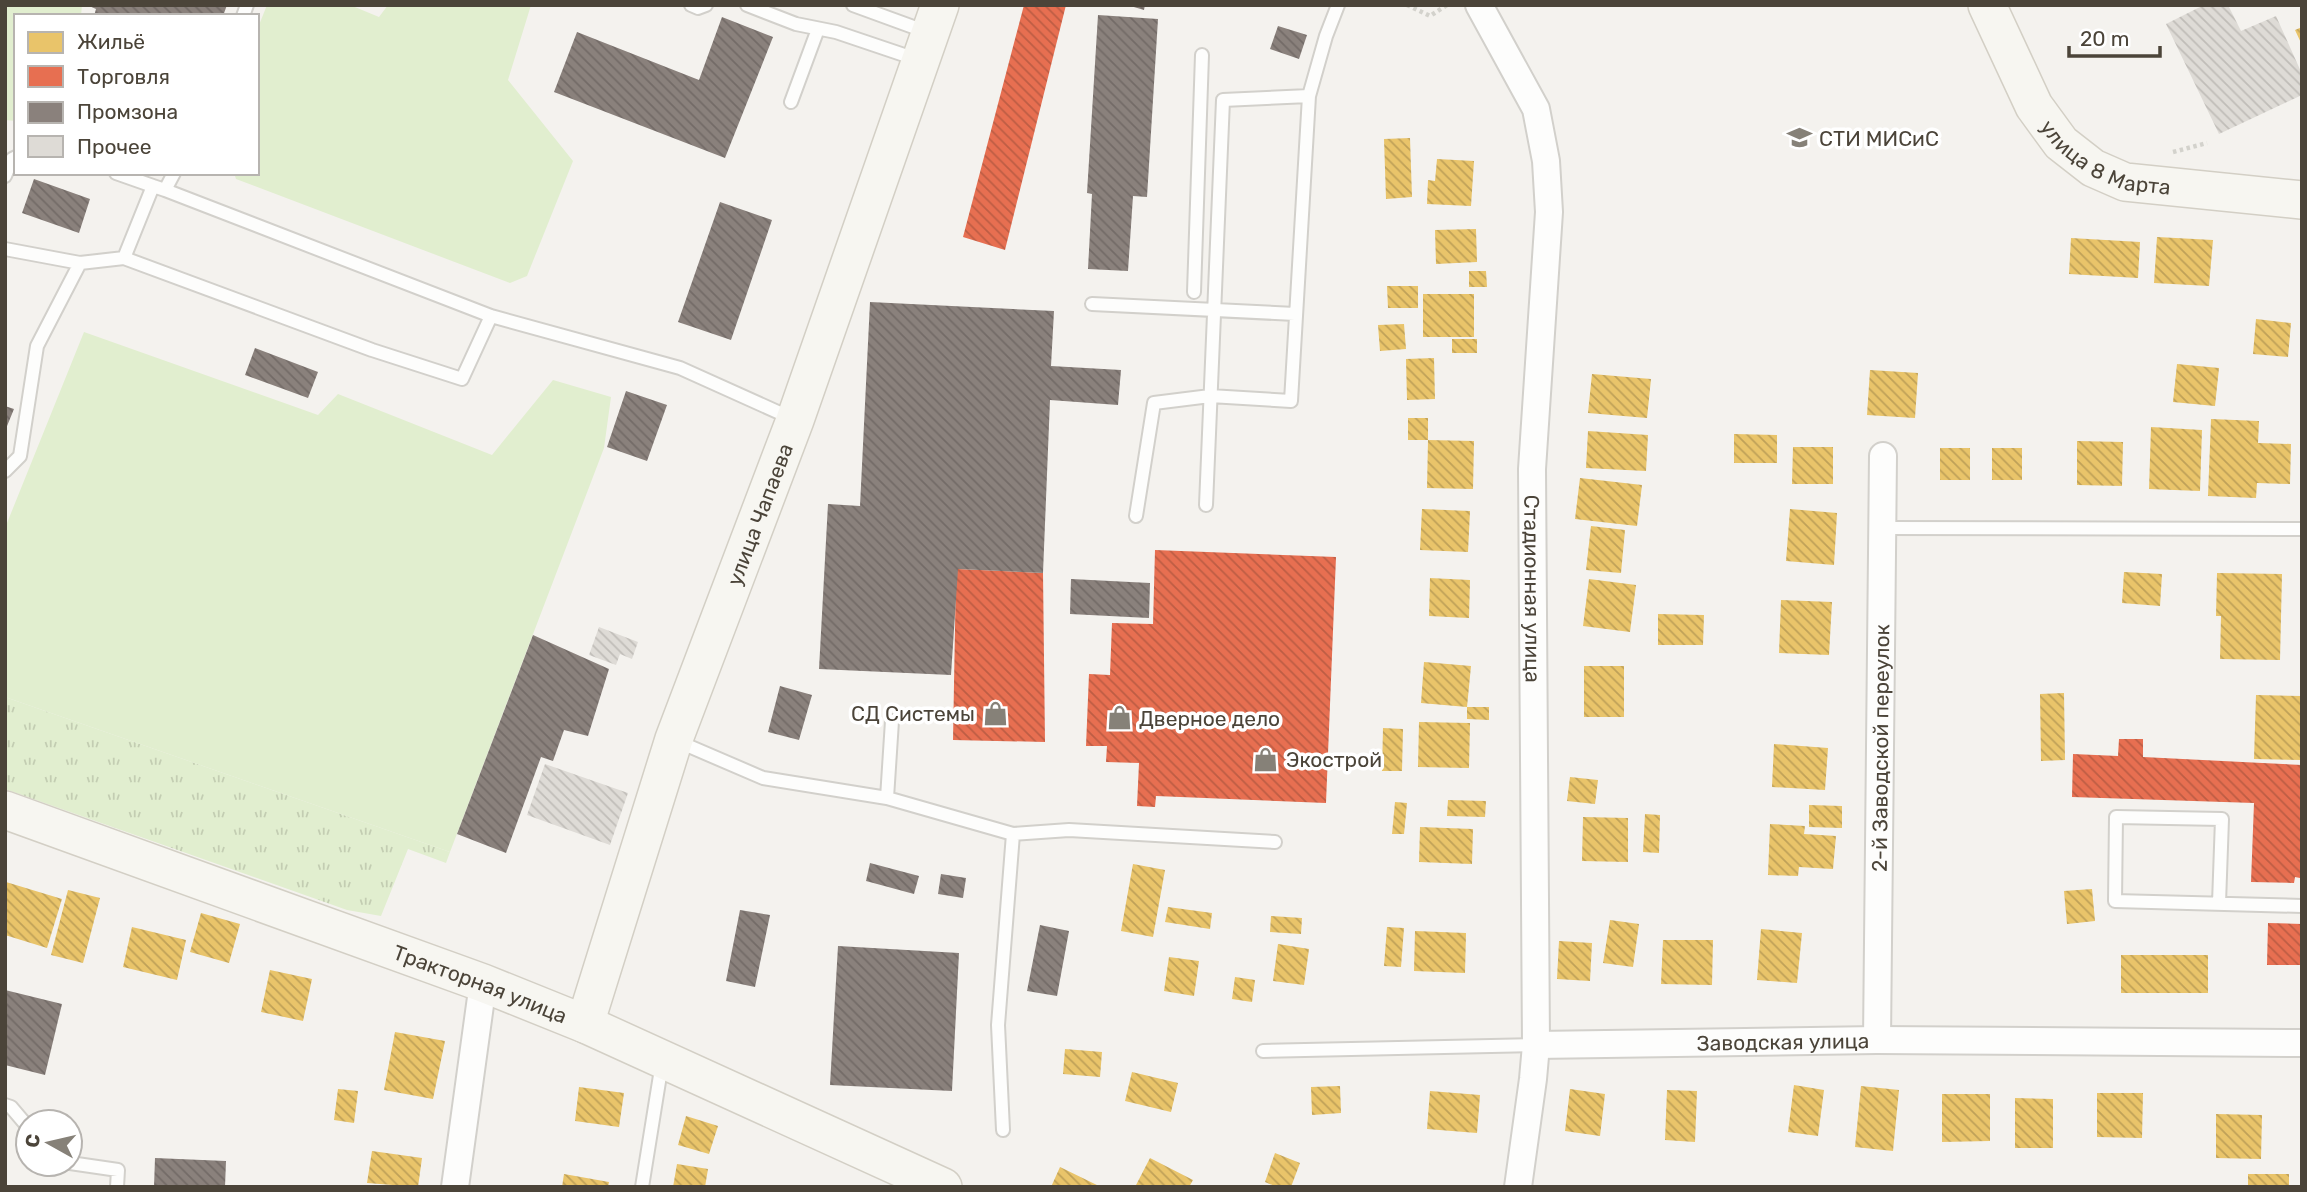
<svg xmlns="http://www.w3.org/2000/svg" width="2307" height="1192" font-family="Rubik,sans-serif">
<style>
.grass{fill:url(#grass-tufts)}
.garden{fill:#e1eecf}
.homes{fill:url(#homes-back-hatch)}
.shops{fill:url(#shops-back-hatch)}
.industry{fill:url(#industry-back-hatch)}
.building{fill:url(#building-back-hatch)}
.lines{fill:none;stroke-linecap:round;stroke-linejoin:round}
.lane-casing{stroke:#d2d0cb;stroke-width:16}
.street-casing{stroke:#d2d0cb;stroke-width:30}
.secondary-casing{stroke:#d3cfc5;stroke-width:40}
.path{stroke:#d3d2cc;stroke-width:4.5;stroke-dasharray:3.5 3.5;stroke-linecap:butt}
.lane{stroke:#fdfdfc;stroke-width:12}
.street{stroke:#fdfdfc;stroke-width:26}
.secondary{stroke:#f7f6f1;stroke-width:37}
.labels{text-anchor:middle;dominant-baseline:central;stroke-width:7;stroke-linejoin:round;paint-order:stroke}
.poi-label{font-size:21px;fill:#4b4439;stroke:#fff;text-anchor:start}
.street-label{font-size:21px;fill:#4b4439;stroke:#fff}
</style>
<defs>
<pattern id="grass-tufts" width="24" height="20" patternUnits="userSpaceOnUse" patternTransform="scale(1.75)"><rect width="24" height="20" fill="#e1eecf"/><path d="M3 7l-1-3M5 7V3M7 7l1-3M15 17l-1-3M17 17v-4M19 17l1-3" fill="none" stroke="#c3cdb2"/></pattern>
<pattern id="homes-back-hatch" width="6" height="6" patternUnits="userSpaceOnUse" patternTransform="scale(1.75)"><rect width="6" height="6" fill="#e9c46a"/><path d="M-1 5l2 2M0 0l6 6M5-1l2 2" fill="none" stroke="#bfa158"/></pattern>
<pattern id="shops-back-hatch" width="6" height="6" patternUnits="userSpaceOnUse" patternTransform="scale(1.75)"><rect width="6" height="6" fill="#e76f51"/><path d="M-1 5l2 2M0 0l6 6M5-1l2 2" fill="none" stroke="#bd5d44"/></pattern>
<pattern id="industry-back-hatch" width="6" height="6" patternUnits="userSpaceOnUse" patternTransform="scale(1.75)"><rect width="6" height="6" fill="#8a817c"/><path d="M-1 5l2 2M0 0l6 6M5-1l2 2" fill="none" stroke="#736b67"/></pattern>
<pattern id="building-back-hatch" width="6" height="6" patternUnits="userSpaceOnUse" patternTransform="scale(1.75)"><rect width="6" height="6" fill="#dedbd6"/><path d="M-1 5l2 2M0 0l6 6M5-1l2 2" fill="none" stroke="#c0bdb8"/></pattern>
</defs>
<rect width="100%" height="100%" fill="#f4f2ee"/>
<path class="grass" d="M5,697L450,852L446,863L408,849L381,916L347,910L5,789Z"/>
<path class="garden" d="M5,5H82L81,16H16V121L5,120Z
M267,5H350L379,17L388,5H531L508,80L573,161L527,276L510,283L236,179L234,173H257V30Z
M84,332L318,415L338,394L492,455L553,380L611,397L604,448L450,852L5,697V528Z"/>
<path class="homes" d="M2302,27V45L2295,30Z
M1410,138L1412,197L1386,199L1384,139Z
M1437,159L1474,161L1471,206L1427,204L1428,180L1435,181Z
M1476,229L1477,262L1436,264L1435,230Z
M2157,237L2213,240L2209,286L2154,283Z
M2071,238L2140,242L2138,278L2069,274Z
M1469,271H1486L1487,287H1469Z
M1387,286H1418V308H1388Z
M1423,294H1474V337H1423Z
M2256,319L2291,323L2288,357L2253,354Z
M1404,324L1406,349L1380,351L1378,325Z
M1452,339H1477V353H1452Z
M1434,358L1435,399L1407,400L1406,359Z
M2177,364L2219,368L2215,406L2173,402Z
M1870,370L1918,373L1915,418L1867,415Z
M1592,374L1651,379L1647,418L1588,413Z
M1408,418H1428V440H1408Z
M2211,419L2259,421L2258,443L2291,444L2290,484L2257,483L2256,498L2208,496Z
M2151,427L2202,430L2200,491L2149,489Z
M1588,431L1648,435L1646,471L1586,468Z
M1734,434L1777,435V463H1734Z
M1428,440L1474,441L1473,489L1427,488Z
M2077,441L2123,442L2122,486L2077,485Z
M1793,447H1833V484H1792Z
M1940,448H1970V480H1940Z
M1992,448H2022V480H1992Z
M1580,478L1642,485L1637,526L1575,519Z
M1422,509L1470,511L1468,552L1420,550Z
M1790,509L1837,513L1834,565L1786,561Z
M1591,526L1625,530L1621,573L1586,570Z
M2124,572L2162,574L2160,606L2122,603Z
M2217,573L2282,574L2280,660L2220,659L2221,616H2216Z
M1430,578L1470,580L1469,618L1429,616Z
M1589,579L1636,585L1630,632L1583,626Z
M1781,600L1832,602L1829,655L1779,653Z
M1658,614L1704,615L1703,645H1658Z
M1424,662L1471,666L1467,707L1421,703Z
M1584,666H1624V717H1584Z
M2064,693L2065,760L2041,761L2040,694Z
M2256,695L2302,696V760L2254,759Z
M1467,707H1489V720L1467,719Z
M1419,722L1470,723L1469,768L1418,767Z
M1383,728L1403,729L1402,771H1382Z
M1774,744L1828,748L1825,790L1772,787Z
M1570,777L1598,780L1595,804L1567,801Z
M1448,800L1486,801L1485,817L1447,816Z
M1395,802L1407,803L1404,834H1392Z
M1809,805L1842,806V828L1809,827Z
M1645,814L1660,815L1659,853L1643,852Z
M1583,817L1628,818V862L1582,861Z
M1770,824L1805,826L1804,834L1836,836L1833,869L1799,867L1798,876L1768,875Z
M1420,827L1473,829L1472,864L1419,862Z
M1133,864L1165,870L1153,937L1121,931Z
M6,882L62,899L47,948L5,935Z
M2092,889L2095,921L2067,924L2064,891Z
M68,890L100,898L83,963L51,955Z
M1168,907L1212,913L1210,929L1165,922Z
M201,913L240,924L229,963L190,952Z
M1271,916L1302,918L1301,934L1270,932Z
M1610,920L1639,924L1633,967L1603,963Z
M132,927L186,940L177,980L123,967Z
M1387,927L1404,928L1401,967L1384,966Z
M1761,929L1802,933L1797,983L1757,980Z
M1415,931L1466,933L1465,973L1414,971Z
M1663,940H1713L1712,985L1661,984Z
M1559,941L1592,943L1590,981L1557,979Z
M1278,944L1309,949L1304,985L1273,981Z
M2121,955H2208V993H2121Z
M1169,957L1199,961L1194,996L1164,991Z
M270,970L312,979L303,1021L261,1012Z
M1235,977L1255,980L1252,1002L1232,999Z
M395,1032L445,1041L433,1099L384,1090Z
M1065,1049L1102,1052L1100,1077L1063,1074Z
M1132,1072L1178,1083L1171,1112L1125,1101Z
M1794,1085L1824,1090L1818,1136L1788,1132Z
M1340,1086L1341,1113L1312,1115L1311,1087Z
M1861,1086L1899,1090L1893,1151L1855,1147Z
M579,1087L624,1093L619,1127L575,1121Z
M338,1089L358,1091L354,1123L334,1120Z
M1570,1089L1605,1094L1600,1136L1565,1131Z
M1667,1090L1697,1091L1695,1142L1665,1140Z
M1430,1091L1480,1095L1477,1133L1427,1129Z
M2097,1093H2143L2142,1138L2097,1137Z
M1942,1094H1990V1141L1942,1142Z
M2015,1098L2053,1099V1148H2015Z
M2216,1114L2262,1115L2261,1159L2216,1158Z
M686,1116L718,1126L709,1154L678,1145Z
M372,1151L422,1158L418,1187L367,1183Z
M1275,1153L1300,1163L1291,1187H1277L1265,1182Z
M1150,1158L1193,1180L1189,1187H1135Z
M677,1164L708,1169L705,1187H673Z
M1060,1167L1101,1187H1051Z
M564,1174L609,1182L608,1187H562Z
M2248,1174H2289V1187H2248Z"/>
<path class="shops" d="M1024,5H1066L1005,250L963,237Z
M1155,550L1336,557L1326,803L1156,796L1155,807L1137,806L1139,763L1106,762L1107,746H1086L1089,674L1110,675L1112,623L1153,624Z
M958,569L1043,573L1045,742L953,740L956,572Z
M2119,739H2143V757L2302,765V865L2300,878L2295,877L2294,883L2251,882L2254,803L2072,797L2073,754L2118,756Z
M2268,923L2302,924V965H2267Z"/>
<path class="industry" d="M87,5H227L223,16H94L96,9Z
M1127,5H1145L1144,10Z
M1098,15L1158,19L1147,197L1133,196L1128,271L1088,269L1092,194L1087,193Z
M722,17L773,37L725,158L554,92L577,32L699,80Z
M1278,26L1307,35L1299,59L1270,49Z
M34,179L90,199L79,233L22,213Z
M720,202L772,220L731,340L678,322Z
M870,302L1054,311L1051,366L1121,370L1118,405L1050,400L1043,573L958,569L951,675L819,669L828,504L860,506Z
M255,348L318,372L308,398L245,375Z
M626,391L667,405L647,461L607,447Z
M5,406L14,409L5,431Z
M1071,579L1150,583L1149,618L1070,614Z
M533,635L609,669L588,736L564,730L553,761L541,757L506,853L457,834Z
M780,686L812,695L799,740L768,732Z
M870,863L919,876L914,894L866,881Z
M941,874L966,878L963,898L938,894Z
M740,910L770,915L755,987L726,981Z
M1040,925L1069,931L1057,996L1027,991Z
M838,946L959,953L952,1091L830,1085Z
M5,990L62,1004L45,1075L5,1065Z
M155,1158L226,1161L225,1187H154Z"/>
<path class="building" d="M2204,5H2228L2241,31L2276,16L2302,74V95L2219,134L2166,24Z
M599,627L638,642L632,659L620,654L616,665L589,655Z
M545,764L628,793L610,845L527,815Z"/>
<g class="lines">
<defs>
<path id="lane" d="M691,5L698,8L706,5
M747,5L796,24L836,32L916,59
M853,5L927,32
M243,16L247,5
M791,102L818,29
M116,173L153,186
M174,173L165,190L491,316L680,368L791,418
M5,176L12,159L16,157
M5,249L80,263
M124,258L372,350L462,379L491,316
M1194,292L1202,55
M1092,304L1295,314
M5,471L20,456L37,346L80,263L124,258L153,186L165,190
M1206,505L1223,100L1309,96
M1136,516L1154,403L1210,396L1291,401L1309,96L1326,36L1338,5
M1882,528L2302,529
M677,741L763,778L887,798L1013,834L1069,830L1275,842
M887,798L892,721
M2219,903L2222,819L2116,817L2115,901L2302,906
M1263,1051L1536,1045
M5,1105L11,1107L28,1127
M1003,1130L998,1025L1013,834
M70,1163L118,1170L117,1187
M642,1187L662,1063"/>
<g id="street">
<path id="s1" d="M1479,5L1536,109L1546,161L1549,212L1532,469L1536,1045L1533,1079L1518,1187"/>
<path id="s2" d="M1877,1040L1883,456"/>
<path id="s3" d="M1536,1045L1877,1040L2302,1043"/>
<path d="M455,1187L483,983"/>
</g>
<g id="secondary">
<path id="s4" d="M1987,5L2034,106L2061,143L2093,168L2125,182L2302,200"/>
<path id="s5" d="M5,810L483,983L585,1024L943,1187"/>
<path id="s6" d="M585,1024L674,739L795,420L940,5"/>
</g>
</defs>
<use href="#lane" class="lane-casing"/>
<use href="#street" class="street-casing"/>
<use href="#secondary" class="secondary-casing"/>
<path class="path" d="M1407,5L1430,16L1447,5
M2173,152L2207,143"/>
<use href="#lane" class="lane"/>
<use href="#street" class="street"/>
<use href="#secondary" class="secondary"/>
</g>
<defs>
<symbol id="university-bare" viewBox="-9 -9 18 18"><path d="M0-5L7-2L0 1L-7-2ZM-4 1L0 2.5L4 1V4Q0 6-4 4Z" fill="#868178" stroke="#fff" stroke-width="2.5" paint-order="stroke"/></symbol>
<symbol id="shop-bare" viewBox="-9 -9 18 18"><path d="M-5-2.5h2.3a2.7 3.5 0 0 1 5.4 0H5L5.5 6h-11ZM-1.5-2.5h3a1.5 2.3 0 0 0-3 0Z" fill="#868178" stroke="#fff" stroke-width="2.5" paint-order="stroke"/></symbol>
</defs>
<g fill-rule="evenodd">
<use href="#university-bare" x="1782" y="120" width="35" height="35"/>
<use href="#shop-bare" x="978" y="696" width="35" height="35"/>
<use href="#shop-bare" x="1102" y="700" width="35" height="35"/>
<use href="#shop-bare" x="1248" y="742" width="35" height="35"/>
</g>
<g class="labels">
<g class="poi-label">
<text x="1819" y="138">СТИ МИСиС</text>
<text x="975" y="713" text-anchor="end">СД Системы</text>
<text x="1139" y="718">Дверное дело</text>
<text x="1286" y="759">Экострой</text>
</g>
<g class="street-label">
<text stroke="none"><textPath href="#s4" startOffset="205">улица 8 Марта</textPath></text>
<text stroke="none"><textPath href="#s6" startOffset="539">улица Чапаева</textPath></text>
<text stroke="none"><textPath href="#s1" startOffset="600">Стадионная улица</textPath></text>
<text stroke="none"><textPath href="#s2" startOffset="292">2-й Заводской переулок</textPath></text>
<text stroke="none"><textPath href="#s5" startOffset="506">Тракторная улица</textPath></text>
<text stroke="none"><textPath href="#s3" startOffset="247">Заводская улица</textPath></text>
</g>
</g>
<rect width="2307" height="1192" fill="none" stroke="#4b4439" stroke-width="14"/>
<rect x="14" y="14" width="245" height="161" fill="#ffffff" stroke="#b7b4b0" stroke-width="2"/>
<rect x="28" y="32" width="35" height="21" fill="#e9c46a" stroke="#b7b4b0" stroke-width="2"/>
<text x="77" y="49" font-size="21" fill="#4b4439">Жильё</text>
<rect x="28" y="66" width="35" height="21" fill="#e76f51" stroke="#b7b4b0" stroke-width="2"/>
<text x="77" y="84" font-size="21" fill="#4b4439">Торговля</text>
<rect x="28" y="102" width="35" height="21" fill="#8a817c" stroke="#b7b4b0" stroke-width="2"/>
<text x="77" y="119" font-size="21" fill="#4b4439">Промзона</text>
<rect x="28" y="136" width="35" height="21" fill="#dedbd6" stroke="#b7b4b0" stroke-width="2"/>
<text x="77" y="154" font-size="21" fill="#4b4439">Прочее</text>
<g transform="translate(49 1143) rotate(278)"><circle r="33" fill="#ffffff" stroke="#b7b4b0" stroke-width="2"/>
<path d="M0-5L12 26L0 18L-12 26Z" fill="#868178"/>
<text y="-10" font-size="19" font-weight="bold" text-anchor="middle" fill="#4b4439">С</text>
</g>
<path d="M2069 46v10h91v-10" fill="none" stroke="#4b4439" stroke-width="3.5"/>
<text x="2080" y="46" font-size="21" fill="#4b4439" stroke="#ffffff" stroke-width="5" paint-order="stroke">20 m</text>
</svg>
